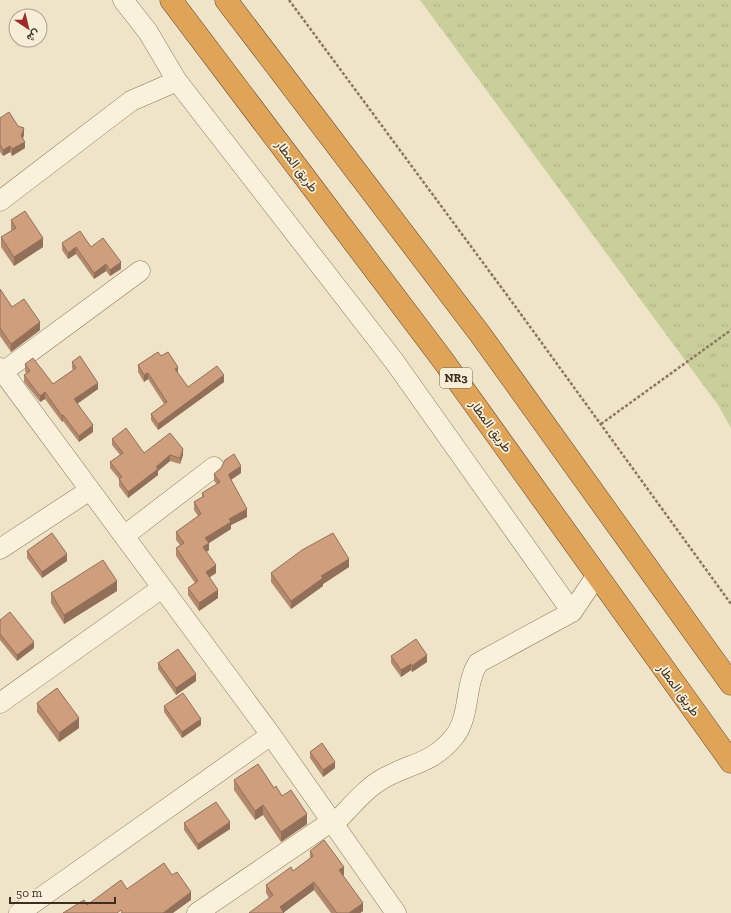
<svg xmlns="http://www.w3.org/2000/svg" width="731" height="913" font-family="'Zilla Slab',Vazirmatn,serif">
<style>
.grass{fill:url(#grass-tufts)}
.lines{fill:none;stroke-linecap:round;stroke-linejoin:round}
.minor-casing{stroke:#8d765c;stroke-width:21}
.highway-casing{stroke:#5b4430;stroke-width:23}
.path{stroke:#8d765c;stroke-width:2.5;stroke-dasharray:3 2;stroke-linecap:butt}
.minor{stroke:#faf1dc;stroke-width:20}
.highway{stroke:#e0a458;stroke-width:22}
.wall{fill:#b2896c}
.shaded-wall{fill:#916f58}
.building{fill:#cf9f7d;stroke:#916f58}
.labels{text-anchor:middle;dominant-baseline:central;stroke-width:3.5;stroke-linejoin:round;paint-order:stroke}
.shield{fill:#f7eed8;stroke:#756857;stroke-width:1}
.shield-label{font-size:12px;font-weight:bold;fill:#3d2e20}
.street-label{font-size:13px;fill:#3d2e20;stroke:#f7eed8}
</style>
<defs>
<pattern id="grass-tufts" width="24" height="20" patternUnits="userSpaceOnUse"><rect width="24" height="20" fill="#c9cf9b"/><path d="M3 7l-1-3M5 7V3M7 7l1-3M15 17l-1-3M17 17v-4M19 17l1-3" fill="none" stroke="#aeb285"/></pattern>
</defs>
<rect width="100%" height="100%" fill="#f0e4c8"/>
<path class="grass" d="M420,0H731V428L718,405Z"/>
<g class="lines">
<defs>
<path id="minor" d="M123,0L148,32L177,81L394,361L572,612
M0,201L131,101L177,81
M0,368L271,735L396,913
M3,372L140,271
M124,536L214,467
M0,549L90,490
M0,703L162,588
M334,824C350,808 366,787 386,777C412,763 433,763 454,737C471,715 464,686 478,663L572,612L597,575
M19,913L271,735
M197,913L332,821"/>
<path id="highway" d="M171,0L442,359L731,762
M226,0L480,334L731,684"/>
</defs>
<use href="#minor" class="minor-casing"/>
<use href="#highway" class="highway-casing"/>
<path class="path" d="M289,0L515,306L731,604
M601,424L731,330"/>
<use href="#minor" class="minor"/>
<use href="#highway" class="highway"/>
</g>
<path class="wall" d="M0,118L18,126L24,135L23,139L25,148L12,156L10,152L3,156L0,152Z
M11,220L43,247L14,266L1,247V237L12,231L11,229Z
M62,243L91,247L121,269L110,276L106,271L94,279L76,254L68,259L62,250Z
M0,289L12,307L40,330L11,352L0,336Z
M161,356L178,373L188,387L224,382L158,430L151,420V414L164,404L148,379L144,382L138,372V365Z
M72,362L98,389L77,404L93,432L79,442L63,421L62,422L45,399L40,402L24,382V375L27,374L25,371V364L53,384L73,370L72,368Z
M112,439L144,453L183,455L180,464L170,461L158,471V475L128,498L119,486V479L110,468V462L120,455L112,445Z
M241,473L231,480L247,517L231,525V529L209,543V550L206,552L216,573L209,577L218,598L199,611L188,595V588L195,583L176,556V548L180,545L176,540V532L198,516L194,510V502L202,497V493L217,484L214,481V474Z
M27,551L67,561L42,578L27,558Z
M349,567L323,584V586L291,609L271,582V573Z
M117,591L64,624L51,603V593Z
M0,620L34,648L17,661L0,640Z
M391,656L427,662L412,672L411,670L401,677L391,663Z
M158,663L196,681L176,695L158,669Z
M37,703L79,728L59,742L37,712Z
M164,706L201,725L182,738L164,712Z
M310,752L335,768L323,777L310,758Z
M234,780L274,788L282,796L307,824L281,842L263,815L255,820L234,790Z
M184,823L230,829L198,850L184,830Z
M310,851L344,875H343L363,911L360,913H331L314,890L284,912L269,898L266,893V885L293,871L310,859Z"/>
<path class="shaded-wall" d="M24,128V135L21,143V136Z
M25,142V148L12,156V149Z
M10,146V152L3,156V150Z
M43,238V247L14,266V257Z
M76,247V254L68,259V253Z
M121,262V269L110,276V270Z
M106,264V271L94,279V273Z
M40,322V330L11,352V344Z
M178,367V373L175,369Z
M148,373V379L144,382V375Z
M224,375V382L158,430V424Z
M98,383V389L74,406V399Z
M45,392V399L40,402V396Z
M63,415V421L62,422V416Z
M93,425V432L79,442V436Z
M183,449V455L180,464V458Z
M170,455V461L158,471V475L128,498V492L156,467Z
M241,466V473L229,481V474Z
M247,509V517L231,525V529L209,543V550L203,555V547L205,538L229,519Z
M67,554V561L42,578V572Z
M349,559V567L323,584V586L291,609V601L321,576Z
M216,565V573L206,580V572Z
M117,581V591L64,624V615Z
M218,590V598L199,611V603Z
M34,642V648L17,661V655Z
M427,655V662L412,672V666Z
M411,664V670L401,677V670Z
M196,674V681L176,695V688Z
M79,718V728L59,742V733Z
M201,719V725L182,738V732Z
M335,762V768L323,777V770Z
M263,805V815L255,820V811Z
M307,814V824L281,842V832Z
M230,822V829L198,850V844Z
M344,867V875L339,878V870Z
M314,882V890L283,913L280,907Z
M191,892V900L173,913H163Z
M363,903V911L360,913H349Z"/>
<path class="building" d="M9,112L18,126L24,128L21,136L25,142L12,149L10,146L3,150L0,145V118Z
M25,211L43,238L14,257L1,237L16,228L11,220Z
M80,231L91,247L103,238L121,262L110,270L106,264L94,273L76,247L68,253L62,243Z
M0,289L12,307L24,299L40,322L11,344L0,328Z
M158,352L161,356L168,352L178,367L175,369L188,387L217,366L224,375L158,424L151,414L167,402L148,373L144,375L138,365Z
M80,356L98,383L74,399L93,425L79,436L63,415L62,416L45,392L40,396L24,375L30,371L25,364L33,358L53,384L76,368L72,362Z
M126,428L144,453L170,433L183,449L180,458L170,455L156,467L158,469L128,492L119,479L122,477L110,462L123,453L112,439Z
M234,454L241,466L229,474V476L247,509L229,519L231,522L205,538L209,543L203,547L216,565L206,572L218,590L199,603L188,588L198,581L176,548L184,543L176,532L201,514L194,502L204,496L202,493L220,482L214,474L221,468L225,460Z
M52,533L67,554L42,572L27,551Z
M333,533L349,559L321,576L323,578L291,601L271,573L302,550Z
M103,560L117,581L64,615L51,593Z
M10,612L34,642L17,655L0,634V620Z
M416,639L427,655L412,666L411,664L401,670L391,656Z
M178,649L196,674L176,688L158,663Z
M57,688L79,718L59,733L37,703Z
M183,693L201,719L182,732L164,706Z
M322,743L335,762L323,770L310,752Z
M258,764L274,788L276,786L282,796L291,790L307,814L281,832L263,805L255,811L234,780Z
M216,802L230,822L198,844L184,823Z
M324,840L344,867L339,870L363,903L349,913H337L314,882L280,907L284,913H249L273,895L266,885L291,867L293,871L313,856L310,851Z
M164,863L172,875L177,872L191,892L163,913H122L121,910L117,913H63L84,900L87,905L121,880L127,889Z"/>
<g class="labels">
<rect class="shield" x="440" y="368" width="32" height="20" rx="3"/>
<g class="shield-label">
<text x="456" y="378">NR3</text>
</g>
<g class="street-label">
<text transform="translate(297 166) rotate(53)">طريق المطار</text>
<text transform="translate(491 426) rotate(54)">طريق المطار</text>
<text transform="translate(679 690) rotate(54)">طريق المطار</text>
</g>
</g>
<g transform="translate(28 28) rotate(145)"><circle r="19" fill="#f7eed8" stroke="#ada18e"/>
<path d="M0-3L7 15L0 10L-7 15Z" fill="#9e2a2b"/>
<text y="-6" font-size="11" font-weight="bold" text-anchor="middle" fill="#3d2e20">ش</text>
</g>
<path d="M10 897v6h105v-6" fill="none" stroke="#3d2e20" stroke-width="2"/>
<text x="16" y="897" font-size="12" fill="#3d2e20" stroke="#f7eed8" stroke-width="3" paint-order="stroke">50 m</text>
</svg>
